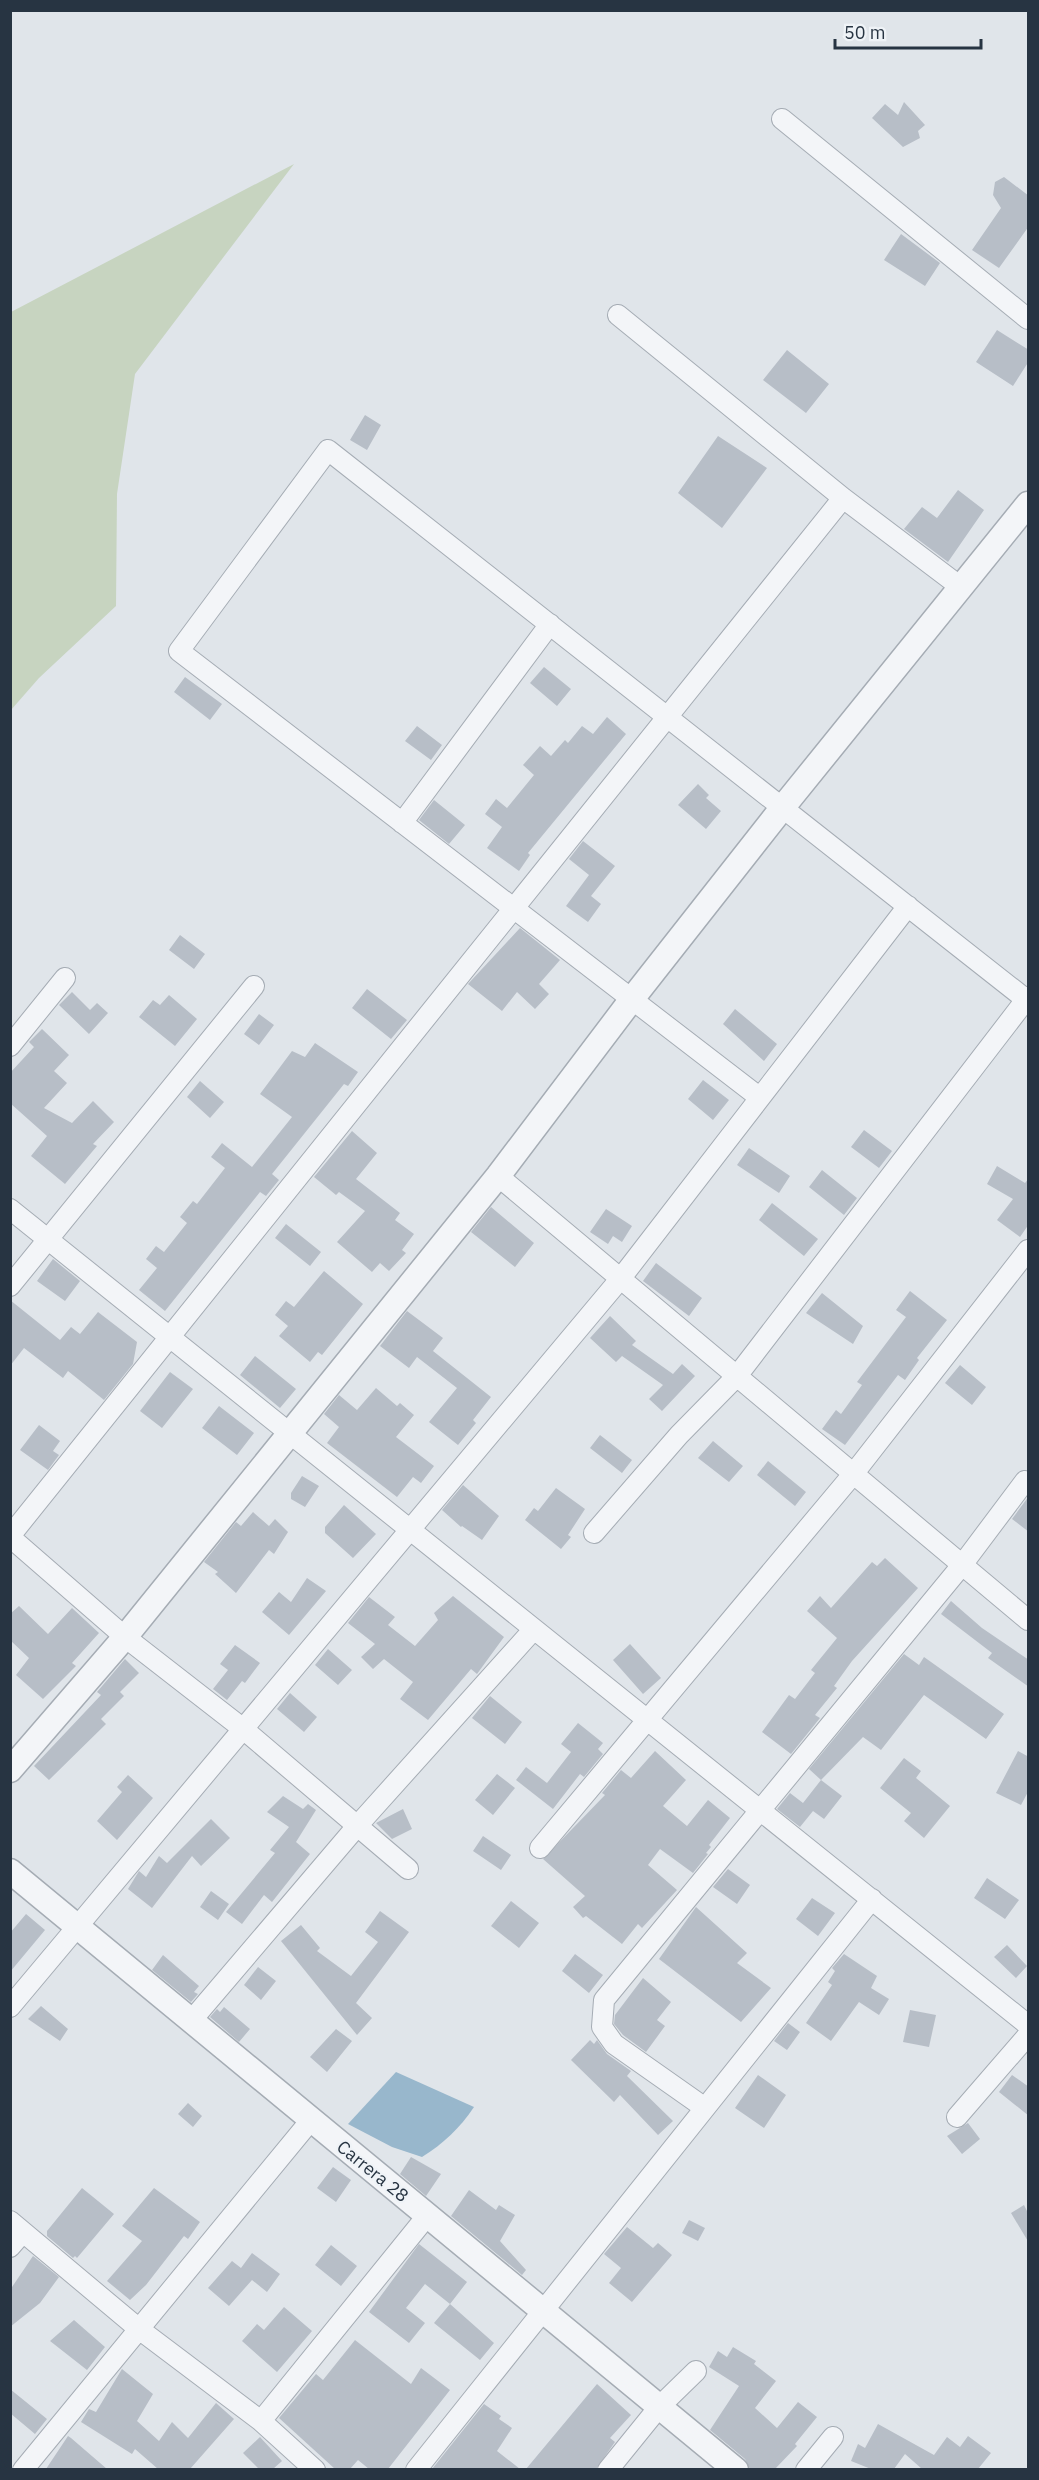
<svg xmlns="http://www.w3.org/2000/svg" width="1039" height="2480" font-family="'IBM Plex Sans',sans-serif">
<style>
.green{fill:#c7d4c0}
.water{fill:#98b7cc}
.building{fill:#b7bec7}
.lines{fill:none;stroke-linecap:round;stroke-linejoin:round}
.minor-casing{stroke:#a5acb4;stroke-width:22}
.tertiary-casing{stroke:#a5acb4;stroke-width:27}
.minor{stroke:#f3f5f8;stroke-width:20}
.tertiary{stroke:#f3f5f8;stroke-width:24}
.labels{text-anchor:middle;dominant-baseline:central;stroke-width:4.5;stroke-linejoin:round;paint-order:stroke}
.street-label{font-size:18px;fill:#273442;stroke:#eff3f7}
</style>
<rect width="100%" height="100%" fill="#e0e5ea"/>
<path class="green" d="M294,164L135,374L117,494L116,606L39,678L11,710V312Z"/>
<path class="water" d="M396,2072L474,2107C459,2129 444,2143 422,2157L392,2147L348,2124Z"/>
<path class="building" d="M904,102L925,125L918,131L920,138L903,147L872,118L885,104L898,115Z
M1004,177L1029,196V226L999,268L972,250L1001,208L993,195L995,182Z
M901,234L940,263L925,286L884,260Z
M997,330L1029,350V361L1013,386L976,362Z
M787,350L829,384L806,413L763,380Z
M365,415L381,425L367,450L350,440Z
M718,436L767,468L722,528L678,493Z
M958,490L984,510L948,562L904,529L922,507L937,518Z
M544,667L571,689L557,706L530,683Z
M185,677L222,704L210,720L174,692Z
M607,717L626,734L528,853L530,855L519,871L487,848L502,827L485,814L496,799L507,808L534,775L523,765L540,746L551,756L565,740L568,743L582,726L593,734Z
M417,726L442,745L431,760L405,741Z
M698,784L709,795L706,798L721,811L706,829L678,805Z
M434,800L465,825L449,844L419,820Z
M583,841L615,866L591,896L601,904L588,922L566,906L589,875L569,859Z
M520,928L560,960L539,984L549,994L535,1009L517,992L502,1011L468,984Z
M180,935L205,954L194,969L169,950Z
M367,989L407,1020L391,1039L352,1008Z
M72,992L90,1010L97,1003L108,1013L89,1034L59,1005Z
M169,995L197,1019L175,1046L139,1017L153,1000L160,1005Z
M735,1009L777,1044L764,1061L723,1024Z
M259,1014L274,1025L259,1045L244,1034Z
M42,1029L69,1055L54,1071L67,1083L44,1108L72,1123L93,1101L114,1122L93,1144L97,1146L65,1184L31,1156L47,1136L10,1103V1073L34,1047L29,1042Z
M315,1043L358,1072L348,1086L344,1084L272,1174L279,1180L266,1196L260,1192L165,1311L139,1290L157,1268L146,1259L156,1246L164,1252L187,1223L180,1217L193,1201L197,1204L225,1168L211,1157L222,1143L252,1167L292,1117L260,1094L292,1051L305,1057Z
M703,1080L729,1100L713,1120L688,1099Z
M200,1081L224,1102L210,1118L187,1097Z
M864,1130L892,1151L879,1168L851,1147Z
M352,1131L377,1153L356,1179L400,1213L395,1220L414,1234L402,1250L406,1253L389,1271L380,1263L372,1272L337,1242L365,1211L339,1192L336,1195L314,1177Z
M749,1148L790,1176L779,1193L737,1165Z
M997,1166L1025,1183L1029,1178V1224L1020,1237L997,1220L1013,1199L987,1184Z
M822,1170L857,1198L844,1215L809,1187Z
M772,1203L818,1239L804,1256L759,1220Z
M491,1207L534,1243L515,1267L471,1232Z
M606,1209L632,1226L622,1242L613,1236L608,1244L590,1232Z
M286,1224L321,1252L310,1266L275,1238Z
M53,1259L80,1281L65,1301L37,1281Z
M656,1263L702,1298L689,1316L643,1281Z
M324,1271L363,1304L322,1355L318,1352L310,1362L279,1336L288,1326L275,1315L286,1301L294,1307Z
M910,1291L947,1320L917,1358L919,1360L905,1380L898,1375L845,1445L822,1429L836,1410L841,1414L862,1385L857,1382L906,1317L896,1310Z
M822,1293L863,1326L853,1344L806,1313Z
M10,1300L60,1340L71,1327L80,1334L98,1312L137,1342L133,1364L104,1400L68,1371L63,1378L24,1348L10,1366Z
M407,1311L443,1338L433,1351L491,1397L473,1420L476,1423L458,1445L429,1422L457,1388L417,1357L409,1368L380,1346Z
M610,1316L636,1341L632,1345L673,1374L682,1364L695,1376L662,1411L649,1399L663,1385L622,1356L616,1362L590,1338Z
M255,1356L296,1389L280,1408L240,1375Z
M960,1365L986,1387L972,1405L945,1383Z
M170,1372L193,1389L162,1428L140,1411Z
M376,1388L397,1406L400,1403L414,1415L396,1437L434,1466L421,1483L413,1477L397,1497L327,1443L339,1427L324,1414L339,1395L357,1410Z
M219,1406L254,1433L237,1455L202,1428Z
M39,1425L60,1441L53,1451L59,1455L48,1470L20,1450Z
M600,1435L632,1460L622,1473L590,1448Z
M713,1441L743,1466L729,1482L698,1458Z
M768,1461L806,1492L795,1506L757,1475Z
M302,1476L319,1486L305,1507L291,1499V1493Z
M463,1485L499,1516L482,1540L462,1526L461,1527L442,1510Z
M556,1488L585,1509L568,1535L571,1537L561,1549L525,1520L534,1508L538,1511Z
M1029,1496V1532L1012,1519Z
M344,1505L376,1534L353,1558L325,1533V1527Z
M253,1512L269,1526L275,1519L288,1532L274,1554L269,1550L236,1593L215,1574L218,1572L204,1562L236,1522L241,1526Z
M885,1558L918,1588L852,1661L834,1686L837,1688L815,1715L820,1718L791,1754L762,1732L789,1695L795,1699L815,1673L811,1670L837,1638L807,1611L820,1596L831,1608L872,1562L877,1566Z
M307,1578L326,1591L289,1635L262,1612L279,1592L291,1602Z
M453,1596L504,1637L477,1674L471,1669L428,1720L400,1699L413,1682L384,1659L373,1669L361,1657L375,1644L348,1623L369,1597L395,1617L388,1625L415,1646L438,1620L434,1613Z
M951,1601L982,1628L1029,1660V1687L988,1658L992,1653L941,1614Z
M19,1606L48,1634L72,1608L99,1633L72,1663L76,1666L43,1699L16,1675L29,1658L10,1640V1614Z
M630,1644L661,1678L643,1694L613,1660Z
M235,1645L260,1663L245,1683L242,1681L227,1700L213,1689L228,1670L220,1664Z
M328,1649L352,1670L338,1685L315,1665Z
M904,1654L919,1665L924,1657L1004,1714L986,1739L924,1695L881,1750L863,1737L821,1780L809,1769Z
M125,1659L139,1673L120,1692L124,1696L101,1719L106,1724L49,1780L34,1766L101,1695L97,1692Z
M290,1693L317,1717L304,1732L277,1709Z
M490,1696L522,1722L505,1744L472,1718Z
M578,1723L603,1743L598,1749L603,1754L584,1777L580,1774L553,1809L516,1780L526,1767L547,1783L571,1752L561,1744Z
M655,1751L686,1780L663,1806L687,1826L708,1800L730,1818L709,1845L711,1847L706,1853L708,1854L693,1873L660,1849L648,1865L677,1890L642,1928L638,1924L622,1944L586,1916L583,1918L573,1907L585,1896L543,1859L605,1795L602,1793L621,1770L631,1778Z
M1018,1751L1029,1757V1790L1021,1805L996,1793Z
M904,1758L921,1771L916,1778L950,1806L924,1838L904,1821L911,1813L880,1788Z
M497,1774L515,1788L493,1815L475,1800Z
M128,1775L153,1798L117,1840L97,1821L122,1792L117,1787Z
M821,1780L842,1796L824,1819L813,1811L800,1827L777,1809L790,1793L803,1803Z
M283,1796L303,1809L308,1804L316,1810L296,1842L310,1854L272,1902L264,1895L242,1924L226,1912L275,1853L270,1850L289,1827L267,1812Z
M403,1809L412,1829L392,1839L376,1823Z
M211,1819L230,1838L201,1866L192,1856L152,1908L128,1889L139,1871L146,1877L159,1856L167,1863Z
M483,1836L511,1855L501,1870L473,1851Z
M728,1869L750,1885L737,1904L713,1887Z
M987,1878L1019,1900L1005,1919L974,1898Z
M211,1891L229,1904L218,1920L200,1907Z
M812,1898L835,1913L818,1936L796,1919Z
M511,1901L539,1923L519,1948L491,1926Z
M696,1907L747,1953L737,1963L771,1988L741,2022L659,1959Z
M380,1911L409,1932L356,2003L372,2018L357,2035L281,1941L301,1925L320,1948L317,1951L351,1976L378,1942L365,1932Z
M26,1914L45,1930L10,1972V1933Z
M1007,1945L1027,1966L1016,1978L994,1957Z
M575,1954L603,1975L589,1993L562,1971Z
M844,1954L877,1976L871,1988L889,1999L879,2015L859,2002L831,2041L806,2023L832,1985L828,1982L835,1971L832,1968Z
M163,1955L199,1986L194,1992L198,1994L191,2002L152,1970Z
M258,1967L276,1981L261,2000L244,1985Z
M643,1978L671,2002L657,2020L665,2026L646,2052L623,2035L614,2024L615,2015Z
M41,2006L68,2029L60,2041L28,2019Z
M224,2007L250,2029L239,2042L210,2017L217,2009L220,2012Z
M910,2010L936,2015L929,2047L903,2042Z
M788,2023L800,2032L787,2050L774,2041Z
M336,2029L352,2041L327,2072L310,2057Z
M590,2040L594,2044L597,2040L607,2054L631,2071L627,2076L673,2121L658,2135L620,2095L614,2102L571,2060Z
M758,2075L786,2095L764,2128L735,2108Z
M1012,2075L1029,2087V2116L999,2092Z
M188,2103L202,2116L193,2127L178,2114Z
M968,2123L980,2139L962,2154L947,2136Z
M411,2157L441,2174L426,2196L400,2174Z
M333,2167L351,2180L336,2202L317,2188Z
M82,2188L114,2214L77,2258L75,2256L73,2258L47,2236V2231Z
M154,2188L200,2222L188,2239L184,2236L146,2285L130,2300L107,2281L142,2241L122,2226Z
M469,2190L496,2210L499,2205L515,2215L500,2241L526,2270L522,2275L451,2216Z
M1024,2205L1029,2215V2243L1011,2213Z
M689,2220L705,2228L698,2241L682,2233Z
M627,2227L653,2248L658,2243L672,2255L632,2302L609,2283L621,2268L604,2254Z
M419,2244L467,2282L450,2304L425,2284L406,2308L425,2323L409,2343L369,2312Z
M331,2245L357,2266L341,2286L315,2265Z
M252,2253L280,2274L267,2292L252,2280L229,2306L208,2288L232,2261L241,2268Z
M33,2256L59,2277L40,2303L10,2327V2290Z
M450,2304L494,2343L480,2360L434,2323Z
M284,2307L312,2331L277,2372L242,2341L257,2324L264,2330Z
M74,2320L105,2347L87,2370L50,2341Z
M355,2340L411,2384L421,2368L450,2390L388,2469H369L358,2460L350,2469H335L279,2418L316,2374L323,2380Z
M733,2347L756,2361L754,2364L776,2381L755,2408L777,2428L798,2402L817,2417L795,2444L797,2446L775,2469H750L745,2459L710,2430L739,2386L709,2367L718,2351L727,2357Z
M122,2369L153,2394L137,2421L159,2441L172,2422L188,2438L216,2403L234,2419L190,2469H158L135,2449L132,2454L81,2422L89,2409L96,2412Z
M597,2384L631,2415L610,2438L615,2442L596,2469H526Z
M10,2389L47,2419L35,2434L10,2413Z
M484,2404L501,2416L499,2419L512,2428L497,2451L520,2469H432Z
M878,2424L934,2455L947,2437L960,2447L968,2436L991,2453L978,2469H922L905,2454L894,2469H871L851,2461L858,2444L865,2448Z
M68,2436L71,2438L107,2469H46Z
M260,2437L282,2461L273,2469H259L243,2453Z"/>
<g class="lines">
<defs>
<path id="minor" d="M782,119L1028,319
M618,315L843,498L962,588
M402,823L550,624
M10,1046L65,978
M759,1097L179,651L328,450L1028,1001
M498,1176L1028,1620
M10,1209L1028,2025
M10,1286L254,986
M594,1533L679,1435L737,1376L1028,997
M10,1536L843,498
M10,1537L125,1637L242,1728L408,1869
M540,1848L854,1473L1028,1250
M10,2007L621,1278L908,906
M191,2021L358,1825L534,1629
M705,2108L614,2044L602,2027L604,2000L962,1565L1025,1481
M957,2117L1028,2035
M10,2221L139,2329L261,2421L315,2470
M10,2247L23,2232
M261,2421L427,2216
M23,2470L311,2120
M416,2470L872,1899
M608,2470L659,2407L696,2371
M806,2470L833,2437"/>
<path id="tertiary" d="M10,1770L125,1637L498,1176L632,999L783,807L1028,504
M10,1871L736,2470"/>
</defs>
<use href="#minor" class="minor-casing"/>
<use href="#tertiary" class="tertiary-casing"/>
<use href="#minor" class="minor"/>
<use href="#tertiary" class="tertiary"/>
</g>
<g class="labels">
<g class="street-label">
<text transform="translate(373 2171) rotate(39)">Carrera 28</text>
</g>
</g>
<rect width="1039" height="2480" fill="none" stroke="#273442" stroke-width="24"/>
<path d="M835 39v9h146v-9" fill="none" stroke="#273442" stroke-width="3"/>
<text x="844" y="39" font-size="18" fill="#273442" stroke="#eff3f7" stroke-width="4.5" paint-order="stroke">50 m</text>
</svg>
